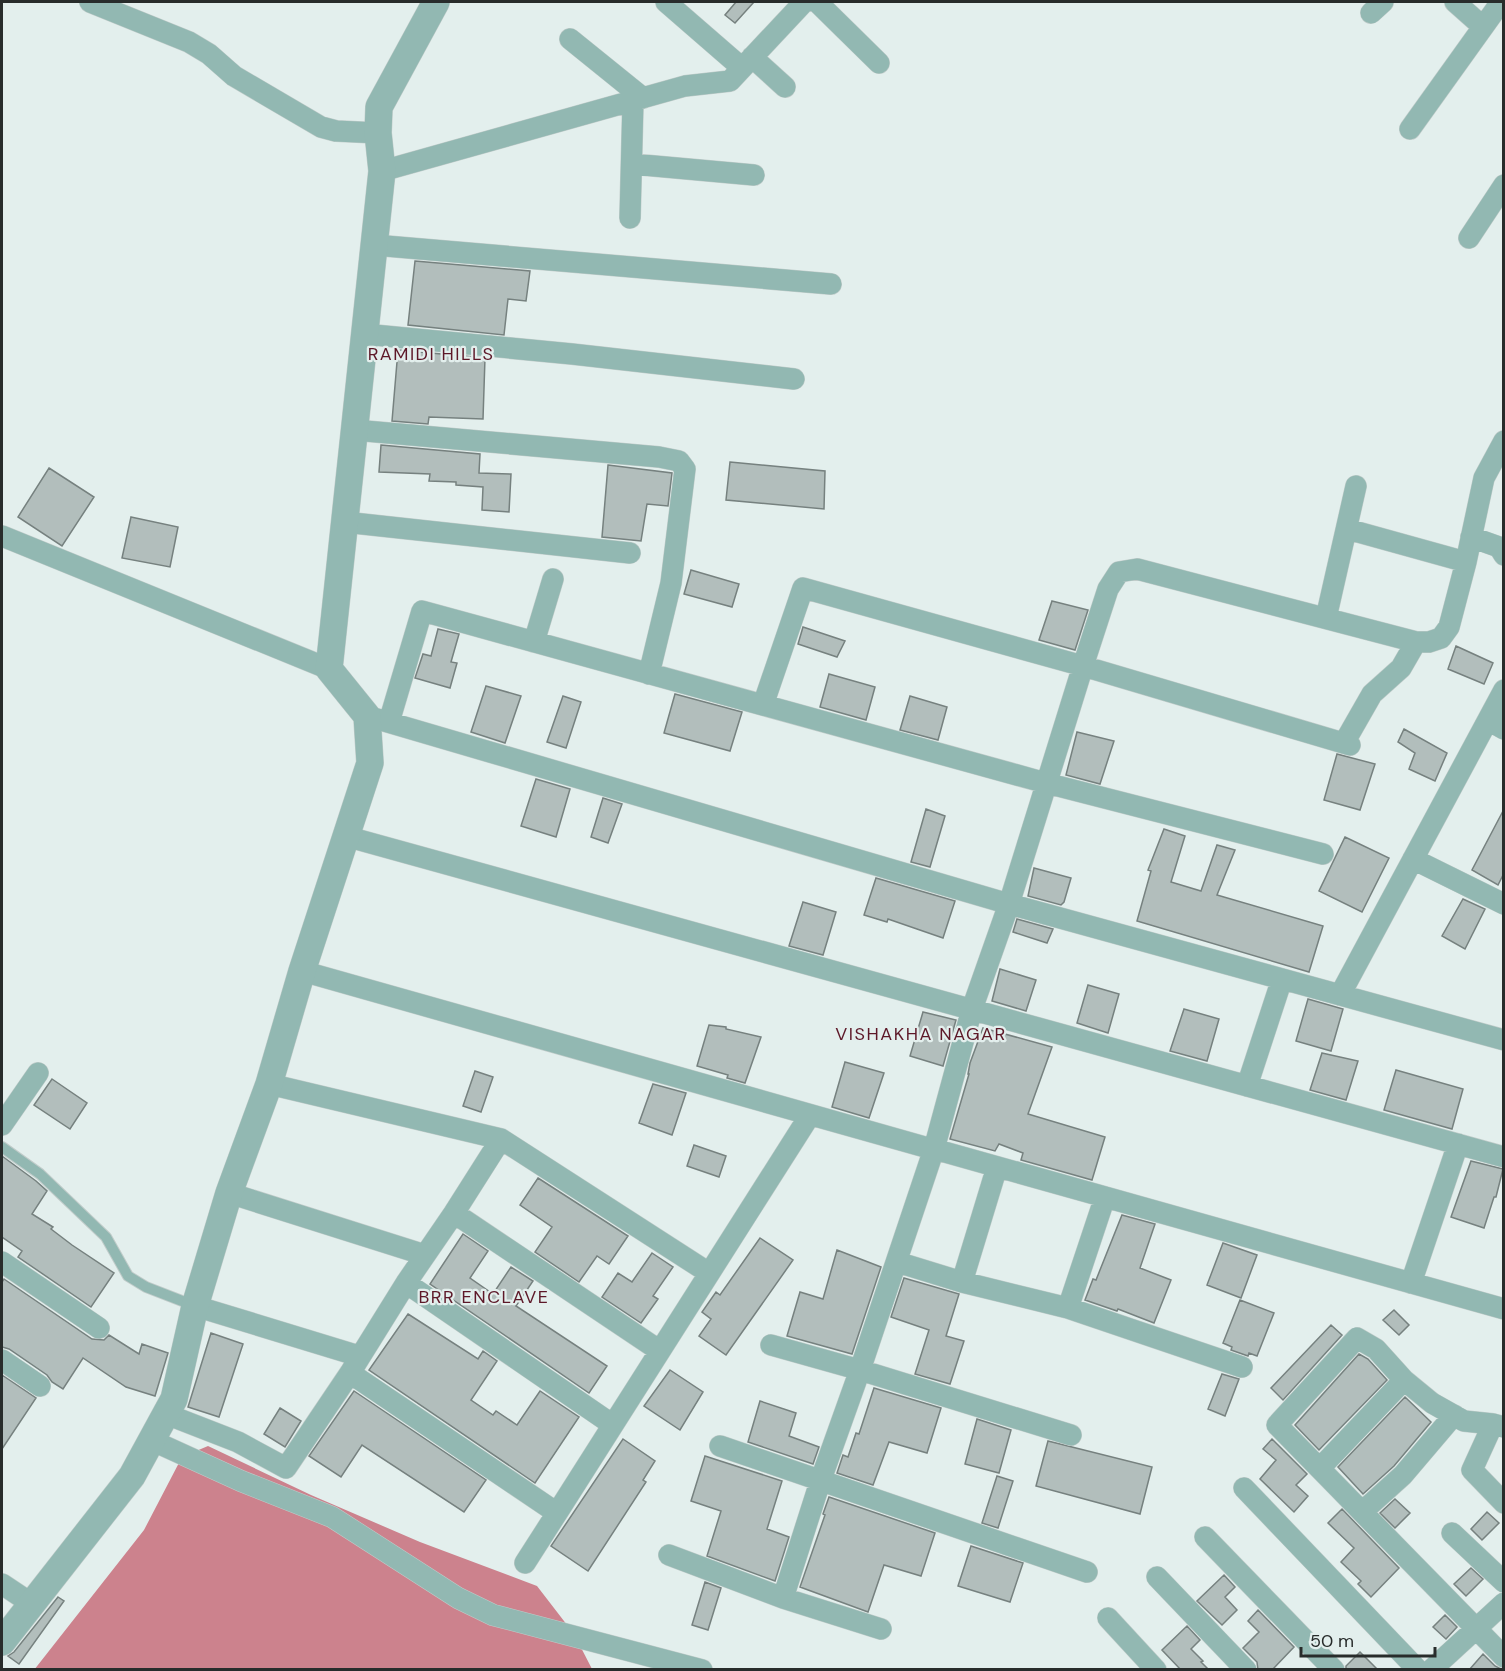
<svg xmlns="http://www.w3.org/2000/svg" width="1505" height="1671" font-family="'DM Sans',sans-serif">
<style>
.water{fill:#cc828d}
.building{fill:#b2bebc;stroke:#76817f;stroke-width:1.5}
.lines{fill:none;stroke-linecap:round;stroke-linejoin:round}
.service-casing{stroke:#c1ccca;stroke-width:12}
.minor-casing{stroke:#c1ccca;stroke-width:22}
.tertiary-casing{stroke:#c1ccca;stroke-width:28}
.service{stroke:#92b8b2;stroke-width:10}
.minor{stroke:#92b8b2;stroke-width:21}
.tertiary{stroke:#92b8b2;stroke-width:27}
.labels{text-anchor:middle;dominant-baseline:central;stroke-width:4.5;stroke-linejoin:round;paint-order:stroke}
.neighbourhood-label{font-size:18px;letter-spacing:1.5px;fill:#5d1828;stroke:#e3efed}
</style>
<rect width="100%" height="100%" fill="#e3efed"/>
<path class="water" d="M208,1446L311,1495L420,1542L537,1586L574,1634L592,1669L34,1670L144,1530L182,1457Z"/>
<path class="building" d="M736,2H754L735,23L725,15Z
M415,261L530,271L526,301L508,299L504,335L408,325Z
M398,350L485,358L483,419L429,417L428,424L392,421Z
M381,445L480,454L479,473L511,474L509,512L482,510L483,487L456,485V482L429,481L430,474L379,472Z
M730,462L825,471L824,509L726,500Z
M608,465L672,473L668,506L647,504L641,541L602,537Z
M49,468L94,497L62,546L18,517Z
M131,517L178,527L170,567L122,558Z
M691,570L739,584L732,607L684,594Z
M1052,601L1088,610L1075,650L1039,640Z
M803,627L845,641L837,657L798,644Z
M438,629L459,634L451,662L457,663L450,688L415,678L423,654L431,656Z
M1456,646L1493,663L1484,684L1448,669Z
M829,674L875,687L866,720L820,707Z
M486,686L521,696L505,743L471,732Z
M675,694L742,712L730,751L664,733Z
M563,696L581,702L566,748L547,742Z
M910,696L947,707L938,740L900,730Z
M1404,729L1447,753L1435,781L1409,769L1415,753L1398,742Z
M1077,732L1114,741L1100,784L1066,775Z
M1337,754L1375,764L1360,810L1324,800Z
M536,779L570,789L556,837L521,826Z
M603,798L622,804L608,843L591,837Z
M926,809L945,816L930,867L911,862Z
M1503,811V875L1498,885L1472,870Z
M1164,829L1185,836L1171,882L1201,891L1217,845L1235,850L1217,895L1323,926L1309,972L1137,921L1151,871L1148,870Z
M1345,837L1389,858L1362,912L1319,891Z
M1034,868L1071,878L1064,902L1061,905L1028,896Z
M876,878L955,901L943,938L888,919L887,922L864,915Z
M1463,899L1485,909L1465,949L1442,936Z
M803,902L836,912L823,955L789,946Z
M1017,919L1053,929L1047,943L1013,932Z
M1000,969L1036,980L1026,1011L992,1001Z
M1088,985L1119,994L1108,1033L1077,1023Z
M1308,999L1343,1009L1331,1051L1296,1041Z
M1184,1009L1219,1019L1207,1061L1170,1051Z
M923,1012L956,1020L943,1066L910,1056Z
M709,1025L726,1027V1029L761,1037L745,1083L727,1078L728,1075L697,1066Z
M983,1028L1052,1047L1028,1114L1105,1137L1092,1180L1021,1160L1023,1153L999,1144L995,1151L950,1139L969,1074H968L970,1063Z
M1322,1053L1358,1061L1346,1100L1310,1090Z
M845,1062L884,1073L869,1118L832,1107Z
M1396,1070L1463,1089L1452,1129L1384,1110Z
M475,1071L493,1077L481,1112L463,1106Z
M52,1079L87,1103L70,1129L34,1105Z
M653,1084L686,1093L672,1135L639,1123Z
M694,1145L726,1156L719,1177L687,1166Z
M2,1156L36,1181L47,1191L32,1214L53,1227L51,1229L72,1245L114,1273L91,1307L18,1257L22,1251L2,1237Z
M1471,1161L1503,1169L1496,1197H1494L1484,1228L1451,1217Z
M538,1178L628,1236L609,1264L597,1256L579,1282L535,1252L552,1227L520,1205Z
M1122,1215L1155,1224L1140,1268L1171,1280L1154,1323L1118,1309L1117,1311L1085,1300L1093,1279L1096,1280Z
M463,1234L488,1251L470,1278L493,1294L511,1267L533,1281L516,1306L607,1366L589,1393L430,1284Z
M760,1238L793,1260L726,1355L699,1336L711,1319L702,1312L716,1292L720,1295Z
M1223,1243L1257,1255L1241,1298L1207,1285Z
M837,1250L881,1267L852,1354L787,1336L800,1292L823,1299Z
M652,1253L673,1267L653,1296L658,1299L641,1323L602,1297L618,1273L632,1282Z
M904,1278L959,1294L946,1336L964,1341L950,1384L915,1374L929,1330L891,1317Z
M4,1279L92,1339L104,1340L109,1335L139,1354L142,1344L168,1353L155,1396L126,1387L83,1358L63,1389L52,1382L47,1375L9,1349L2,1347V1282Z
M1240,1300L1274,1313L1257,1356L1249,1353L1248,1356L1231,1350L1232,1347L1223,1343Z
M1394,1310L1409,1325L1399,1335L1383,1320Z
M408,1314L478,1359L483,1351L497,1361L471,1400L493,1415L496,1411L517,1425L540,1391L579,1417L535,1483L369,1370Z
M1331,1325L1342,1335L1283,1400L1271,1388Z
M211,1333L243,1344L219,1417L188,1407Z
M1359,1354L1368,1359L1387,1380L1319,1450L1295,1425Z
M670,1370L703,1392L680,1430L644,1406Z
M1222,1374L1239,1379L1225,1416L1208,1409Z
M2,1375L36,1398L2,1449Z
M874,1388L941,1408L927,1453L889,1442L873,1485L837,1473L843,1455L848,1457L856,1433L859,1434Z
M354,1391L486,1480L464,1512L362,1445L341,1477L309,1456Z
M1405,1397L1431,1422L1394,1466L1363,1494L1338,1467Z
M760,1401L796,1413L789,1436L819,1447L813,1464L748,1442Z
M280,1408L301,1421L285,1447L264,1434Z
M977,1419L1011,1430L999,1473L965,1464Z
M623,1439L655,1461L643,1480L646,1482L588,1571L551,1546Z
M1272,1439L1307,1474L1296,1485L1308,1496L1294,1512L1260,1479L1276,1460L1263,1449Z
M1048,1441L1152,1467L1140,1514L1036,1486Z
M705,1456L782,1481L767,1529L789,1537L775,1581L707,1556L721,1511L691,1501Z
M997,1476L1013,1481L998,1528L982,1523Z
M829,1497L935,1533L921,1576L884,1565L868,1612L800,1587L825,1515L823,1514Z
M1395,1499L1410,1513L1395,1528L1380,1513Z
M1342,1509L1399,1568L1371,1597L1358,1584L1361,1581L1341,1562L1354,1548L1328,1523Z
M1487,1512L1499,1523L1482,1540L1471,1529Z
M971,1546L1023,1563L1010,1602L958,1586Z
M1471,1568L1483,1579L1466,1596L1454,1584Z
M1224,1575L1235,1587L1225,1597L1237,1610L1222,1625L1197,1601Z
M705,1582L721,1588L708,1630L692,1625Z
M58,1597L64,1601L19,1664L8,1656L14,1652Z
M1258,1610L1294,1647L1272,1670H1258L1257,1662L1243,1648L1259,1632L1248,1621Z
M1445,1615L1457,1627L1446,1639L1433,1627Z
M1187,1626L1200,1640L1191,1649L1203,1661L1201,1662L1209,1670H1181L1162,1650Z
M1360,1652L1378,1670H1346V1666Z
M1483,1654L1495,1666L1503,1670H1469Z"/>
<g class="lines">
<defs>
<path id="service" d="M2,1147L40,1174L106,1237L128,1276L146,1287L195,1306"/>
<path id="minor" d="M90,2L189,42L209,54L234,76L321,127L336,131L378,133
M666,2L742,68
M817,2L879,63
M1455,2L1482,26
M1371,13L1383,2
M570,39L643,98
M752,57L785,87
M1410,129L1501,2
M632,164L754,175
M382,171L685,86L730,81L804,2
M630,218L633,101
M1469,238L1504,185
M374,245L831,284
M364,334L572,354L794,379
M354,430L659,457L679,461L685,469L671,583L649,674
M344,522L630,553
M1347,529L1466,562
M2,536L329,669
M1471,537L1499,547L1504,555
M1326,618L1356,486
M534,642L553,579
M763,705L803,588L1083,666L1350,745
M367,716L1009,904L1504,1040
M1488,720L1504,729
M389,722L422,611L1046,783L1323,854
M1344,743L1372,694L1401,668L1416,642
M345,836L1504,1157
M1413,859L1504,904
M302,971L932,1149
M1340,995L1504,690
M269,1084L501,1139L709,1273
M1247,1086L1282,979
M2,1125L38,1073
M934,1149L1504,1309
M229,1193L425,1255
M454,1213L660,1351
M2,1262L99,1328
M897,1262L962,1282L1068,1308L1242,1367
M962,1282L997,1167
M406,1283L613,1425
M1411,1283L1458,1144
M195,1306L359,1356
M1068,1308L1105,1197
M771,1345L860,1370L1071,1435
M2,1360L40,1386
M350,1373L557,1513L810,1115
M166,1414L238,1442L286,1468L350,1373L406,1283L454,1213L501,1139
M1493,1424L1464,1421L1432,1403L1404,1380L1376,1349L1357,1338L1277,1425L1504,1657
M1504,1427L1493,1424L1472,1470L1504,1503
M151,1440L241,1481L332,1517L458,1598L493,1615L702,1670
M720,1446L1087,1572
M1320,1468L1404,1380
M1244,1488L1418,1670
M1362,1512L1403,1475L1454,1415
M1452,1533L1504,1582
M1205,1537L1334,1670
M669,1555L783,1598L881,1629
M525,1563L557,1513
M1157,1577L1246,1670
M2,1584L32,1604
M783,1598L820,1482L860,1370L934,1149L972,1009L1009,904L1083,666L1108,589L1119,572L1137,569L1416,642H1429L1441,638L1449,627L1466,562L1484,478L1504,441
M1108,1618L1156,1670
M1431,1670L1504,1603"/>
<path id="tertiary" d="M2,1642L132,1476L174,1399L195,1306L229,1193L269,1084L302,971L370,763L367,716L329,669L382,171L378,133L379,107L436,2"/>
</defs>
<use href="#service" class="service-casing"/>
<use href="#minor" class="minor-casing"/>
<use href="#tertiary" class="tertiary-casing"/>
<use href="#service" class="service"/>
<use href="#minor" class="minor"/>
<use href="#tertiary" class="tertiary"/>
</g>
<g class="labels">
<g class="neighbourhood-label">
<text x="431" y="354">RAMIDI HILLS</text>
<text x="921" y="1034">VISHAKHA NAGAR</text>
<text x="484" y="1297">BRR ENCLAVE</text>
</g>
</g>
<rect width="1505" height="1671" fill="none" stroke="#282c2b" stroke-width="6"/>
<path d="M1301 1647v9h134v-9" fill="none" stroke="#282c2b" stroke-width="3"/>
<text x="1310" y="1647" font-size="18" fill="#282c2b" stroke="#e3efed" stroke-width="4.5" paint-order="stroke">50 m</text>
</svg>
